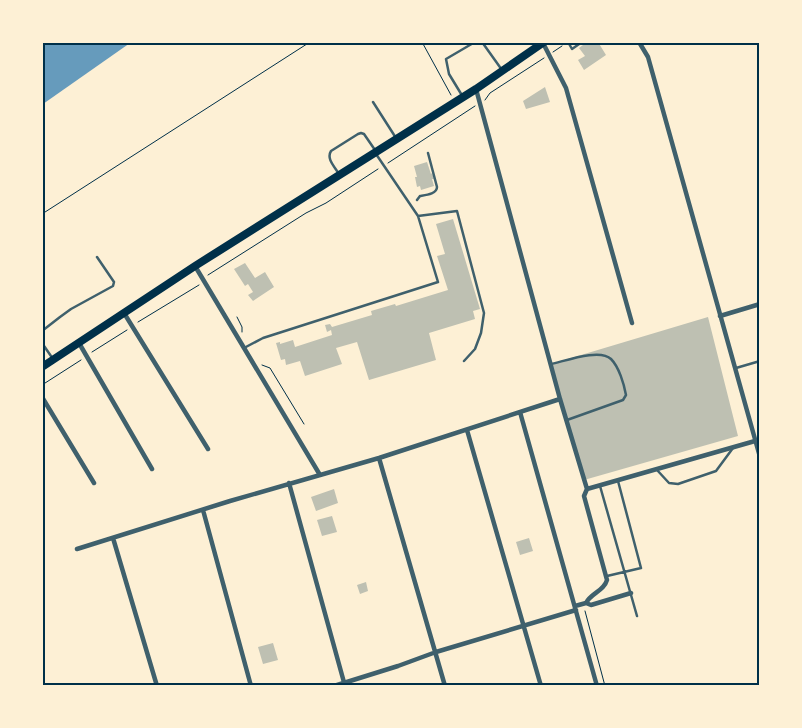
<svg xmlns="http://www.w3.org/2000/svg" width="802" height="728" font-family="Cabin,sans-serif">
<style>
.water{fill:#669bbc}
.building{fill:#bec0b2}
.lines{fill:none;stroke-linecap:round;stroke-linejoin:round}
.path{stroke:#003049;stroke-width:1}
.service{stroke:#3f606c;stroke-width:2.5}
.minor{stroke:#3f606c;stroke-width:4.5}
.primary{stroke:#003049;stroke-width:8}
.neatline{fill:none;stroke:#003049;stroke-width:2}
</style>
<rect width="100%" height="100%" fill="#fdf0d5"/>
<path class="water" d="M43,42H130V43L43,104Z"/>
<path class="building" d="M587,42H598L606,55L584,70L578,60L585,56L579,48Z
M545,87L550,102L526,109L523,101Z
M427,162L431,174L432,173L434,179H432L434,186L421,190L420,186L417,187L415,177H417L414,166Z
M453,219L480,309L473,311L475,319L429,333L436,360L369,380L357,342L336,348L342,364L305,376L300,361L286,365L285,359L281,360L276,343L280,342V344L293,340L295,347L332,335L331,330L327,332L325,325L330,324L332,327L372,315L371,311L395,304L396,306L448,290L437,256L445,254L436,224Z
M245,263L255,278L265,272L274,287L253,301L248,295L253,292L248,284L245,286L234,269Z
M708,317L738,436L584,480L551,364Z
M334,489L338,503L316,511L311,497Z
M332,516L337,532L322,536L317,520Z
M529,538L533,551L520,555L516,542Z
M366,582L368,591L360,594L357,585Z
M273,643L278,660L263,664L258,647Z"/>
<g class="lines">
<path class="path" d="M422,42L451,95
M553,52L562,46
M485,100L490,93L544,58
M388,163L475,106
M42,214L310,42
M208,275L306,213L326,203L378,169
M237,317L242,327V332
M138,322L199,285
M92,352L127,330
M262,365L270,368L304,424
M42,385L81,360
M585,611L605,686"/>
<path class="service" d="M482,42L502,70
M568,42L572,49L582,42
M463,97L449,74L446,59L475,42
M373,102L396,138
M339,174C335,167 326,159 331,151L358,134L361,133L364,134L375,150
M417,200L420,196C426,195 437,194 437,187L428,153
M418,216L457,211L484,313L481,333L475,349L464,361
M42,331L60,317L71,309L113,286L114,282L97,257
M42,343L53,359
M244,348L263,338L438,282L418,216L376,154
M551,364C565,361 600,348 611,359C619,367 624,384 626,395L623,400L567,420
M736,368L760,361
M657,470L669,483L678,484L716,471L733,448
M600,486L637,616
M607,576L641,568L618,481"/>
<path class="minor" d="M639,42L648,57L760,457
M543,43L566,88L632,323
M476,89L560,399L587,489
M195,266L320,475
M124,313L208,449
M720,316L760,304
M79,343L152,469
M42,397L94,483
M520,412L597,686
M467,430L541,686
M379,458L445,686
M289,483L345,686
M587,489L755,441
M203,510L251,686
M113,538L157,686
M77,549L230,501L379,458L560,399
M586,603C591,593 604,591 607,580L584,496L587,489
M575,606L586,603L591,605L631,593
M334,686L398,666L436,652L576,610"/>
<path class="primary" d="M42,367L195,266L476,89L544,42"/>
</g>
<rect width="802" height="728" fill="none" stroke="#fdf0d5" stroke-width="88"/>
<rect x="44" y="44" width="714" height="640" class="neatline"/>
</svg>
